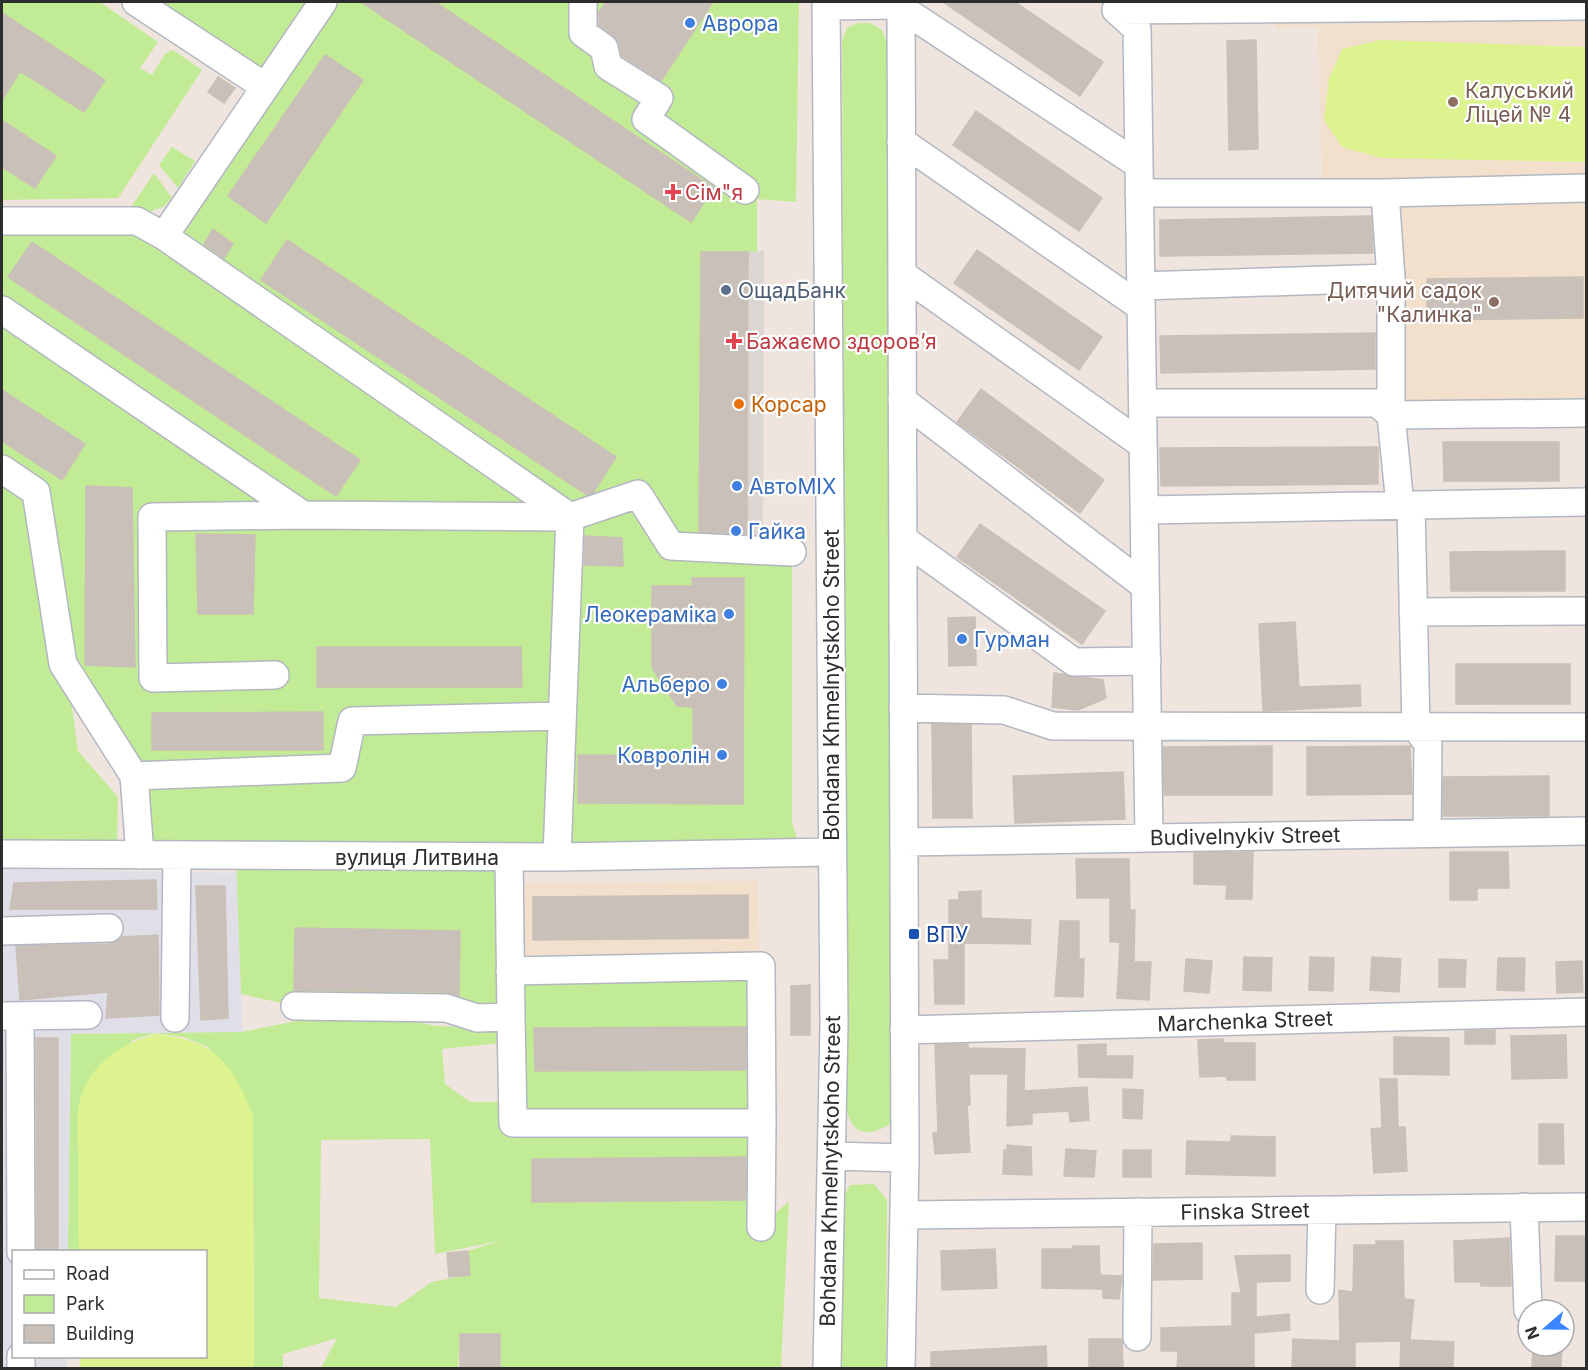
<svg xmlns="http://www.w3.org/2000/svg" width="1588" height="1370" font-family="Inter,sans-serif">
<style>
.industrial{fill:#e0dfe8}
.education{fill:#f2dfcc}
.green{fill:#c2eb95;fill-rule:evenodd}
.pitch{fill:#dcf390}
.plaza{fill:#dbd6d1}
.building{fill:#c8c0b9;stroke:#cbc0b7;stroke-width:1.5}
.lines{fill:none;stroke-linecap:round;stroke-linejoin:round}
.minor-casing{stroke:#b2b7c2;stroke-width:30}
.minor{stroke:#fff;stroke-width:27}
.shop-dot{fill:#3f7fe0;stroke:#fff;stroke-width:2}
.education-dot{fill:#8d6e63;stroke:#fff;stroke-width:2}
.health-dot{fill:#e0444e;stroke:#fff;stroke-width:2}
.service-dot{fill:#5c6f8a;stroke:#fff;stroke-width:2}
.food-dot{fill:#e8710a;stroke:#fff;stroke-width:2}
.transit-dot{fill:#1a4fb4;stroke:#fff;stroke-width:2}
.labels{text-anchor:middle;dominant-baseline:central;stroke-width:4.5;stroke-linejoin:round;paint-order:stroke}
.shop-label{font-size:21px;fill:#366cbe;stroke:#fff;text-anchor:start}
.education-label{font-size:21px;fill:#785e54;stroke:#fff;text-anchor:start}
.health-label{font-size:21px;fill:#be3a42;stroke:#fff;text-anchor:start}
.service-label{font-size:21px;fill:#4e5e75;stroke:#fff;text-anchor:start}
.food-label{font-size:21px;fill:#c56008;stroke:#fff;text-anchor:start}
.street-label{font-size:21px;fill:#2d2d2d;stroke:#fff}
.transit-label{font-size:21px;fill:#164399;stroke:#fff;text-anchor:start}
</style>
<rect width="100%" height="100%" fill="#efe5de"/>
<path class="industrial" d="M2,869L238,873L242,1032L71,1034L68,1251L14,1252V1356L67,1357V1368H2Z"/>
<path class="education" d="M1275,2H1586V176L1322,181L1318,27L1275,28Z
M1586,199V400L1404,402L1397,203Z
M758,881L759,953L520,955V883Z"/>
<path class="green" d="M2,2H100L158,42L140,68L152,75L165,54L173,50L202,70L118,198L2,200V167L35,188L56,156L2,120V101L20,71L84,112L105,80L2,13Z
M136,2H321L264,86Z
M323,2H361L691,221L713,187L435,2H606L585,34L653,93L711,2H799L796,202L757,199V252H701L699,545L792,547V822L797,838L798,854L509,857L510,971L761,966L762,1226L789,1201L781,1368H500V1334H460L458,1368H321L337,1338L283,1354V1368H254L253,1116L208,1047L184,1037L155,1033L133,1040L83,1091L78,1115L79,1251H68L71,1034L242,1032L332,1014L383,1016L437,1026L508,1029L511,1017L295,1006L241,994L236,856L140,855L134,776L71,700L78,751L118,797L117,844L2,845V441L61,480L85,444L2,390V213H127L154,173L172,198L163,207L148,212L171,239ZM32,242L360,460L337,495L9,277ZM86,487L132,488L134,667L85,665ZM575,536L622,538V565L576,564ZM692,578H744L743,803H578V755L693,756V707L676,706L652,668V586H692ZM317,647H521L522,687H318ZM322,712L323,750H152V713ZM750,1027L753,1069L535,1071L534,1028ZM511,1042L508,1102H470L445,1084L442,1049ZM430,1139L435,1254L499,1241L468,1251L469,1275L432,1282L396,1307L319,1298L321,1140Z
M858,23H870L882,30L887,43L893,1110L890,1124C871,1136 853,1137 847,1111L842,41L847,28Z
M172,147L195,161L178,188L159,165Z
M874,1184L887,1200L886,1368H839L842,1200L850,1185Z"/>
<path class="pitch" d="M1380,40L1586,47V162L1382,158L1342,147L1324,120L1329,79L1342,49Z
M156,1034C215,1040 233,1063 253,1116L254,1368H80V1357L206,1356V1252L79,1251C79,1219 78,1187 78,1155C78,1134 75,1111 83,1091C95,1060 126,1042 156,1034Z"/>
<path class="plaza" d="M764,251L763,548L747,546L748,252Z"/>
<path class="building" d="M361,2H435L714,188L691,222Z
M606,2H713L661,81L622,56L614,36L599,25V12Z
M943,2H1015L1103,62L1080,96Z
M2,13L105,80L84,112L20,71L2,101Z
M1256,40L1258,149L1229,150L1227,41Z
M325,55L363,80L266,223L228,196Z
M218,77L235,88L224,103L208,92Z
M976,111L1102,198L1079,231L953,145Z
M2,120L56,156L35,188L2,167Z
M1371,216L1373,253L1160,256V220Z
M213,229L233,244L224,258L204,244Z
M287,240L616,457L593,493L587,495L261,280Z
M32,242L360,460L336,496L8,277Z
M977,250L1102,337L1079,370L954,283Z
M701,252H748L747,534L699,532Z
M1583,277V318L1427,320V279Z
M1375,333V369L1161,373L1160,336Z
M981,389L1104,480L1080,513L957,422Z
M2,390L85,444L62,480L2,441Z
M1443,442H1559V481H1444Z
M1378,447V484L1161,486L1160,448Z
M86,486L132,488L135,667L85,665Z
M980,524L1105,611L1082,644L957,557Z
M196,534L255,535L253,614H198Z
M585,536L622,538L623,566L584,565Z
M1565,551V591H1451L1450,552Z
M692,578H744L743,804L578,803V755L693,756V707L677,706L652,668V586H692Z
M975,617L976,665L949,666L948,618Z
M1295,622L1299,687L1360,685L1361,706L1263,711L1259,624Z
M317,647H521L522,687H317Z
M1456,664H1570V704H1456Z
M1054,673L1103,680L1106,698L1078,710L1052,707Z
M323,712V750H152V713Z
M932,724L971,725L972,818H933Z
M1272,746V795H1164L1163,747Z
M1410,746L1412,794L1307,795V747Z
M1123,772L1125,819L1015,823L1013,776Z
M1549,776V816H1443V777Z
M1253,852L1252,899H1226L1227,885L1194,884V853Z
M1450,852H1508L1509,888H1477V900H1450Z
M1076,859H1129L1130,910H1135L1134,962H1151L1149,1000L1117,998L1120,942H1110V898H1077Z
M156,880L157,909H10L14,883Z
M196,886H225L228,1018L201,1020Z
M981,891V918L1031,920L1030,944L964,943V1004H935L934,960H949V900H959V892Z
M748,895V938L533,940V897Z
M1060,921H1079V959H1084L1083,997L1055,996Z
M295,928L460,931L459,996L446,992L294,990Z
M158,935L159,1015L106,1018L108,992L20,1000L16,946L109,944L122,937Z
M1244,957L1272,958L1271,991L1243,990Z
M1310,957L1334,958L1333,991L1309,990Z
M1372,957L1401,959L1399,992L1370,990Z
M1498,958H1525L1524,991L1497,990Z
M1186,959L1212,961L1209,993L1184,991Z
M1439,959L1466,960L1465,987H1439Z
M1582,961L1583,992L1557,993L1556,962Z
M810,985V1035H791V986Z
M746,1027V1070L535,1071L534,1028Z
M1495,1030V1044H1465V1031Z
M1566,1035L1567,1078L1512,1079L1511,1036Z
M1394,1037L1449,1038V1075L1394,1074Z
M36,1038H58V1251H37Z
M1223,1039V1043H1255V1080H1227V1076L1200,1077L1198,1040Z
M968,1044V1048L1025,1049L1024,1091L1087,1087L1089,1120L1070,1122L1069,1111L1032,1113V1124L1007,1126L1008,1074H969L970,1105H967L970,1152L935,1154L933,1133H938L935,1045Z
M1106,1044V1056H1133L1132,1078L1079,1077L1078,1045Z
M1380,1079H1397L1398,1127H1405L1407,1171L1374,1173L1371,1129L1382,1128Z
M1123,1089L1143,1090L1142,1119L1123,1118Z
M1539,1124H1563L1564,1164H1539Z
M1231,1136L1275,1137V1176L1186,1174L1187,1141L1231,1142Z
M1007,1145L1031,1147L1032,1175L1003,1174L1004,1150H1007Z
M1066,1149L1096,1151L1094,1177L1064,1176Z
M1123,1150H1151V1177H1123Z
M746,1157V1200L532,1202V1159Z
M1556,1236H1587V1281H1555Z
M1509,1238L1511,1286H1481V1282H1455L1454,1241Z
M1376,1241H1403L1404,1299L1414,1300L1410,1340L1454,1342L1453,1368H1400L1401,1341L1355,1342V1368H1292L1293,1339L1340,1341L1339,1290L1353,1292L1354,1245H1376Z
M1202,1243V1279L1153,1280L1154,1244Z
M1073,1246H1099L1100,1275L1122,1276L1119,1299L1103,1298V1289L1042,1288V1249H1073Z
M995,1249L997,1288L942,1290L941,1251Z
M468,1251L470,1275L449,1277L447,1253Z
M1290,1255V1281L1256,1282V1317L1289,1314L1290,1330L1254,1333V1368H1177L1178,1351H1161V1328L1232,1326V1293H1241L1235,1256Z
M460,1334H500V1368H460Z
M1089,1339H1122L1123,1368H1089Z
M1046,1346L1047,1368H931V1352Z
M1533,1346L1562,1347L1561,1368H1532Z"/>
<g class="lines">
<defs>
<path id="minor" d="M136,2L264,86
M583,2V33L604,48L608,66L659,98L646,119L745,190
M826,2L834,1024L827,1368
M901,2L905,1158L901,1368
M826,6L901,5L904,10L1139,165
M1116,10L1137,29L1149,838
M1116,10L1586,6
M901,141L1141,307
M1139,193H1385L1391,278V415
M1385,193L1586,188
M2,221H137L164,236L323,2
M164,236L570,517
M902,274L1143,445
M1141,286L1391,278
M2,310L303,515L570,517L638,494L671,546L792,552
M902,400L1145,586
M1143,403H1377L1391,415
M2,469L36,492L63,664L134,776L140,855
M1400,505L1391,415L1586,413
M1411,505L1416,727L1428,744L1427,833
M1144,510L1586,502
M903,539L1074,662L1147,661
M1413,612L1586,611
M275,675L153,678L152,517L303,515
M903,708L1004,710L1053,726L1586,727
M134,776L342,768L352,721L562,716
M904,842L1586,831
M2,854L557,857L832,852
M557,857L570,517
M2,931L109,928
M510,971L761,966L762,1123H513L511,1017
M295,1006L446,1008L477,1018L511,1017L509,857
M2,1016L88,1015
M20,1016L21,1252
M175,1018L177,856
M904,1030L1586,1012
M832,1156L905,1158
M1524,1207L1528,1310
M904,1215L1586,1207
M761,1227L762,1123
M1320,1290L1322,1210
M1137,1337L1138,1212
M21,1356V1368"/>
</defs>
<use href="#minor" class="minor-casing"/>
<use href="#minor" class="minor"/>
</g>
<g class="shop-dot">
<circle cx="690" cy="23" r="6"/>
<circle cx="737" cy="486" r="6"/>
<circle cx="736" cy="531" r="6"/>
<circle cx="729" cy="614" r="6"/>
<circle cx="962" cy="639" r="6"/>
<circle cx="722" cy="684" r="6"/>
<circle cx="722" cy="755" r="6"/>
</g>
<g class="education-dot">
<circle cx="1453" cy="102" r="6"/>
<circle cx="1494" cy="302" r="6"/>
</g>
<g class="health-dot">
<path d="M670 183h6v6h6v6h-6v6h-6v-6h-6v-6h6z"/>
<path d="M731 332h6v6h6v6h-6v6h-6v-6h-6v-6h6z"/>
</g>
<circle class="service-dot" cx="726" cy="290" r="6"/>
<circle class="food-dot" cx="739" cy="404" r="6"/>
<rect class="transit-dot" x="908" y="928" width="12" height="12" rx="3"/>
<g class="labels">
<g class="shop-label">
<text x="702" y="23">Аврора</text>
<text x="749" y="486">АвтоMIX</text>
<text x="748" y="531">Гайка</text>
<text x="717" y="614" text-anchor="end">Леокераміка</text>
<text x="974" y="639">Гурман</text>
<text x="710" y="684" text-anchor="end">Альберо</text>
<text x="710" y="755" text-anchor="end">Ковролін</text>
</g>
<g class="education-label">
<text x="1465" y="90">Калуський<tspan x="1465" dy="24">Ліцей № 4</tspan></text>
<text x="1482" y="290" text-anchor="end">Дитячий садок<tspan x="1482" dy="24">"Калинка"</tspan></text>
</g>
<g class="health-label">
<text x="685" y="192">Сім"я</text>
<text x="746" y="341">Бажаємо здоровʼя</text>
</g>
<g class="service-label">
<text x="738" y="290">ОщадБанк</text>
</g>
<g class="food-label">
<text x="751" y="404">Корсар</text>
</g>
<g class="street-label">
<text transform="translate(831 685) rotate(-90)">Bohdana Khmelnytskoho Street</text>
<text transform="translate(1245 836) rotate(-1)">Budivelnykiv Street</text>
<text x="417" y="857">вулиця Литвина</text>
<text transform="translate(1245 1021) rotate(-2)">Marchenka Street</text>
<text transform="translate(830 1171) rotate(-89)">Bohdana Khmelnytskoho Street</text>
<text transform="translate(1245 1211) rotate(-1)">Finska Street</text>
</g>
<g class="transit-label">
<text x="926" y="934">ВПУ</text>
</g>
</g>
<rect width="1588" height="1370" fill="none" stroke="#2d2d2d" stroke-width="6"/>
<rect x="12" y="1250" width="195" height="108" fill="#ffffff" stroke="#ababab" stroke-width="1.5"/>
<rect x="24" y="1270" width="30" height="9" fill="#ffffff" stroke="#ababab" stroke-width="1.5"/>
<text x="66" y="1280" font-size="18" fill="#2d2d2d">Road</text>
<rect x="24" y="1295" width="30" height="18" fill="#c2eb95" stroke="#ababab" stroke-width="1.5"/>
<text x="66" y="1310" font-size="18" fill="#2d2d2d">Park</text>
<rect x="24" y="1325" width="30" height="18" fill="#c8c0b9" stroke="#ababab" stroke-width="1.5"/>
<text x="66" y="1340" font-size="18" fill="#2d2d2d">Building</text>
<g transform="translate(1546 1328) rotate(250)"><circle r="28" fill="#ffffff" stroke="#ababab" stroke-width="1.5"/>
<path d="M0-4.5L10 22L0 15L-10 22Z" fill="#3b84ff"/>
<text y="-9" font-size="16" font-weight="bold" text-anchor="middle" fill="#2d2d2d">N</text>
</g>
</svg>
